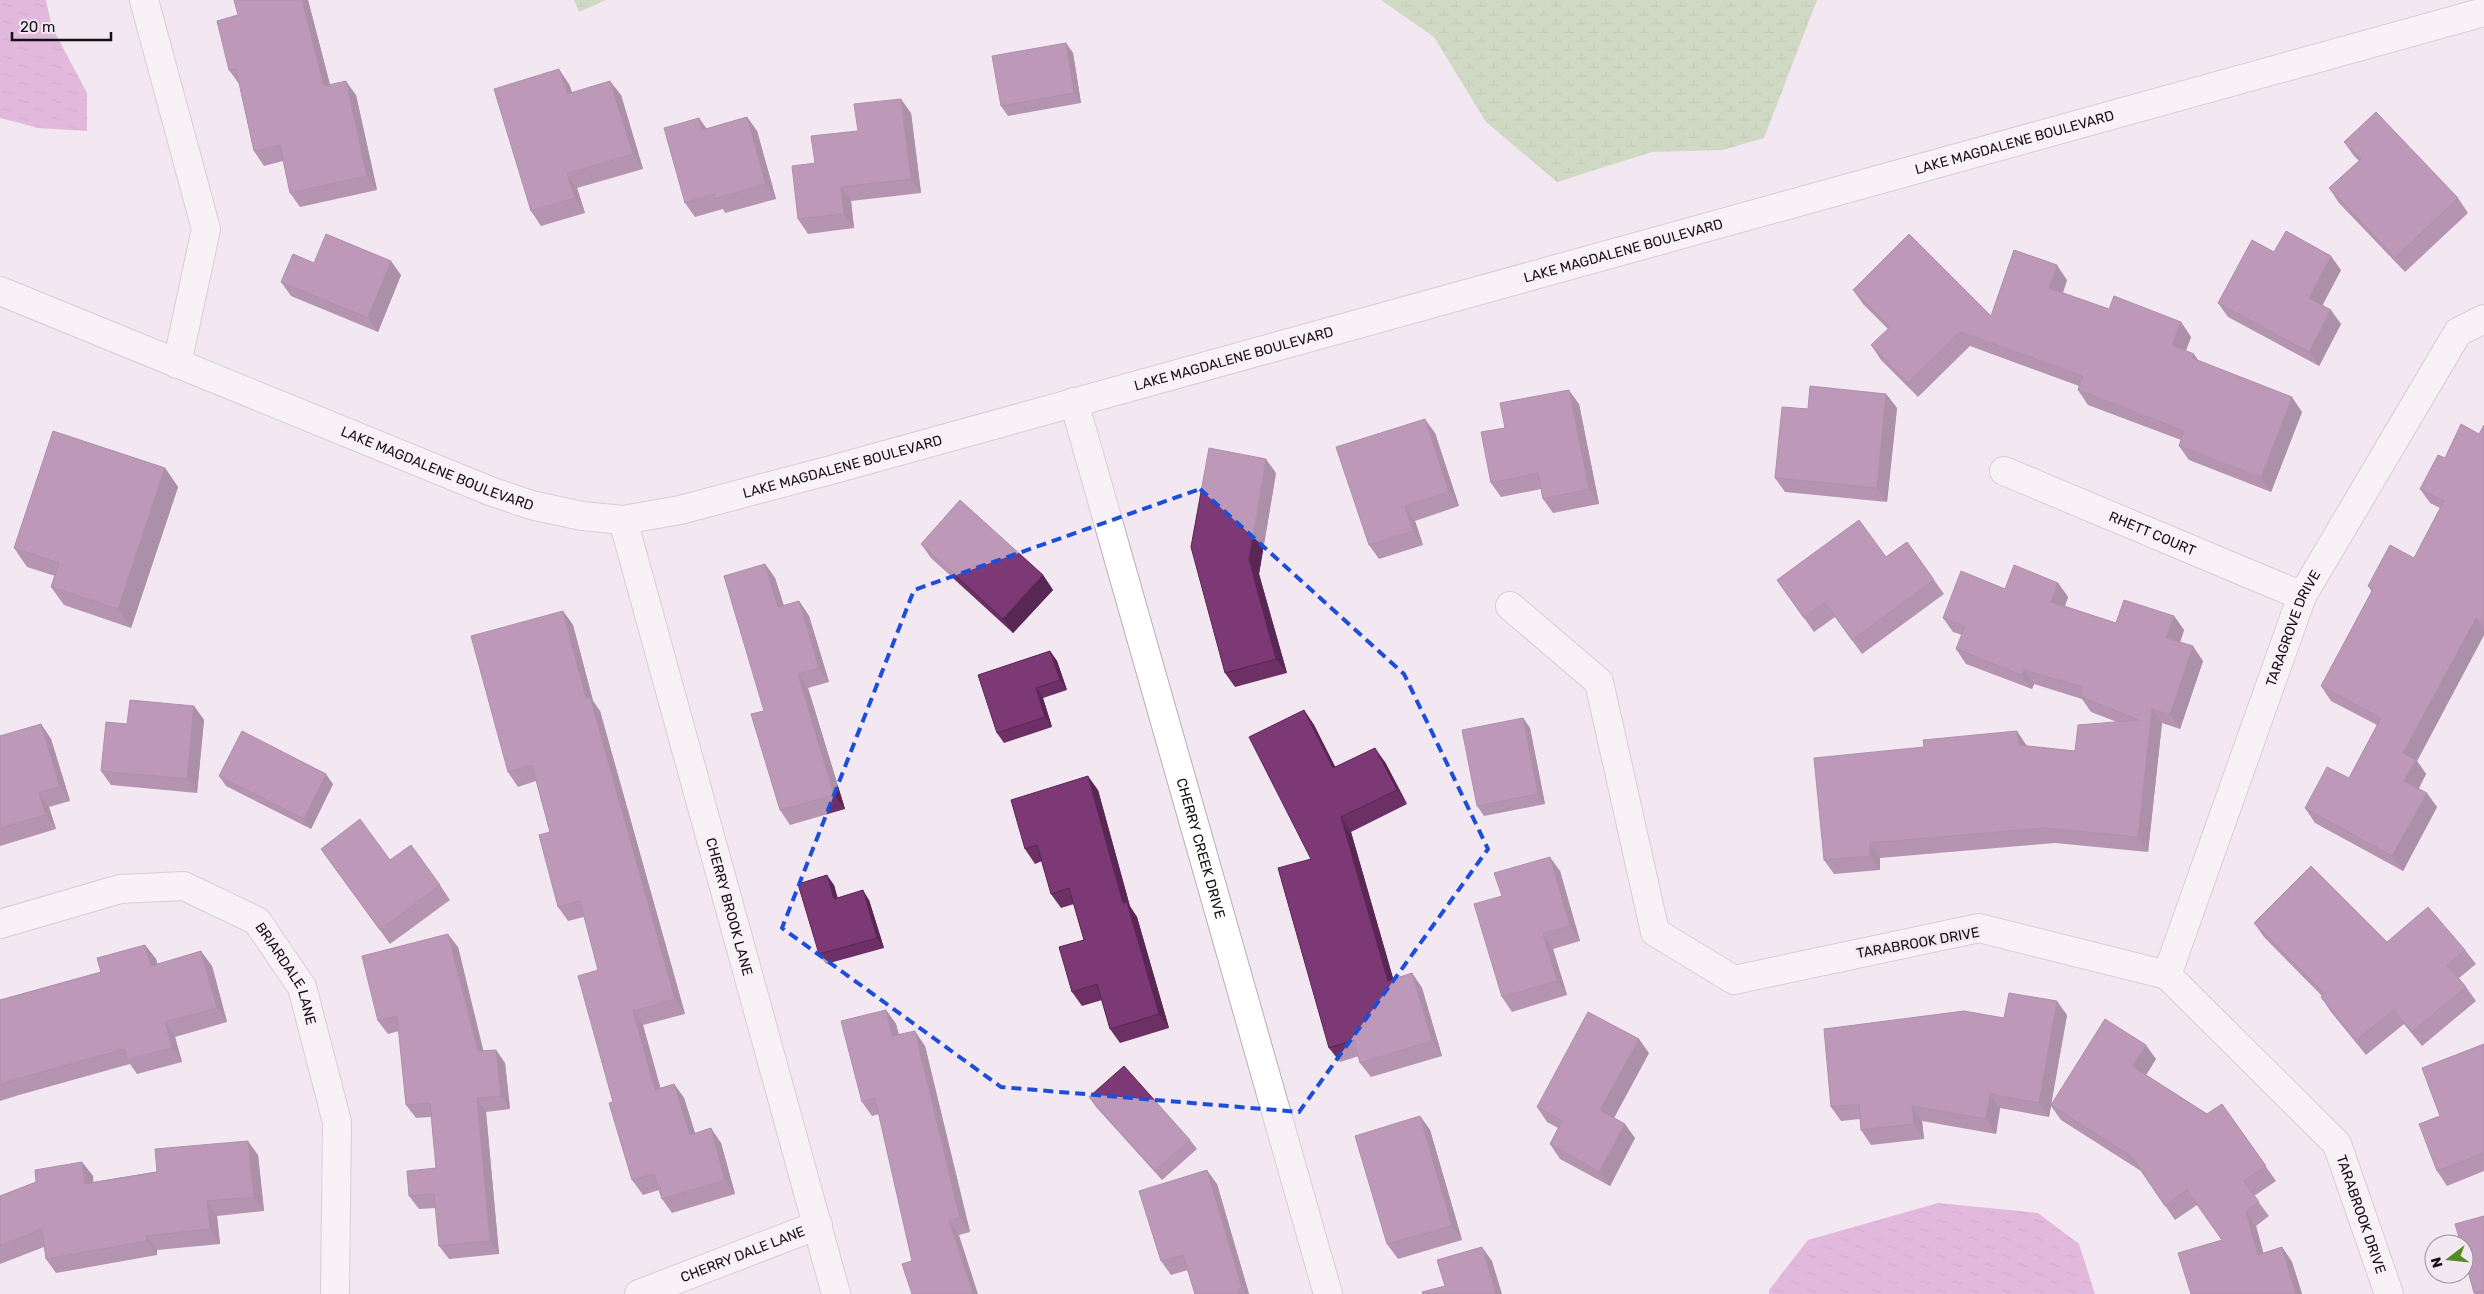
<svg xmlns="http://www.w3.org/2000/svg" width="2484" height="1294" font-family="Rubik,sans-serif">
<style>
.wetland{fill:url(#wetland-marsh)}
.water{fill:url(#water-ripples)}
.lines{fill:none;stroke-linecap:round;stroke-linejoin:round}
.street-casing{stroke:#b8aeb6;stroke-width:30}
.secondary-casing{stroke:#b8aeb6;stroke-width:30}
.street{stroke:#fff;stroke-width:28}
.secondary{stroke:#fff;stroke-width:28}
.wall{fill:#6c3065}
.shaded-wall{fill:#582753}
.building{fill:#7d3876;stroke:#582753}
.marked{fill:none;stroke:#1d4ed8;stroke-width:4;stroke-dasharray:10 6;stroke-linejoin:round}
.labels{text-anchor:middle;dominant-baseline:central;stroke-width:5;stroke-linejoin:round;paint-order:stroke}
.street-label{font-size:14px;fill:#141114;stroke:#f3e8f1}
</style>
<defs>
<pattern id="wetland-marsh" width="20" height="14" patternUnits="userSpaceOnUse" patternTransform="scale(1.25)"><rect width="20" height="14" fill="#a4c78f"/><path d="M1 5h8M5 5V1M11 12h8M15 12V8" fill="none" stroke="#8caa7a"/></pattern>
<pattern id="water-ripples" width="26" height="14" patternUnits="userSpaceOnUse" patternTransform="scale(1.25)"><rect width="26" height="14" fill="#ce82c4"/><path d="M2 4q2-2 4 0t4 0M15 11q2-2 4 0t4 0" fill="none" stroke="#a6699e"/></pattern>
</defs>
<rect width="100%" height="100%" fill="#f3e8f1"/>
<path class="wetland" d="M574,0H606L579,12Z
M1381,0H1817L1764,138L1723,150L1652,152L1557,182L1486,122L1434,37Z"/>
<path class="water" d="M0,0H46L52,27L87,93V131L38,128L0,118Z
M1938,1203L2038,1213L2079,1244L2095,1294H1769V1290L1808,1240Z"/>
<g class="lines">
<defs>
<g id="street">
<path d="M144,0L206,229L177,364"/>
<path id="s1" d="M1074,402L1328,1294"/>
<path id="s2" d="M2004,471L2302,596"/>
<path id="s3" d="M623,520L836,1294"/>
<path id="s4" d="M1510,606L1599,682L1655,932L1734,980L1979,928L2167,975L2337,1144L2389,1294"/>
<path id="s5" d="M0,924L120,889L184,886L257,921L302,987L337,1122L335,1294"/>
<path id="s6" d="M2167,975L2302,596L2458,332L2484,319"/>
<path id="s7" d="M639,1294L818,1225"/>
</g>
<g id="secondary">
<path id="s8" d="M0,291L490,491L531,505L582,516L623,520L680,510L831,470L2484,12"/>
</g>
</defs>
<use href="#street" class="street-casing"/>
<use href="#secondary" class="secondary-casing"/>
<use href="#street" class="street"/>
<use href="#secondary" class="secondary"/>
</g>
<path class="wall" d="M308,0L330,85L356,95L377,190L300,207L290,193L283,161L264,166L254,151L239,84L229,70Z
M1066,43L1073,53L1081,103L1008,116L1001,106Z
M569,84L572,92L621,95L643,169L577,188L585,213L541,226L531,211Z
M911,113L921,193L851,201L854,228L808,234L798,219L815,163L858,131Z
M747,117L757,131L776,199L725,213L723,209L695,217L685,203L706,129Z
M2344,142L2458,198L2468,213L2405,272L2339,203L2329,188L2359,161L2354,156Z
M2274,252L2341,270L2322,305L2341,324L2319,366L2228,317L2218,303Z
M314,263L401,275L378,332L291,296L281,282Z
M2067,280L2063,293L2109,309L2181,322L2191,337L2186,351L2198,361L2302,412L2271,492L2189,460L2179,446L2181,440L2088,405L2078,390L2079,386L1970,346L1918,397L1881,360L1871,345L1888,329L1863,304L1853,290L1991,316Z
M1886,394L1897,408L1887,502L1785,492L1775,478L1808,409Z
M1579,404L1599,504L1553,513L1543,499L1541,489L1501,497L1491,483L1505,428Z
M2484,425V635L2417,761L2426,774L2418,789L2437,807L2403,871L2315,823L2305,808L2349,778L2377,725L2331,701L2321,686L2372,592L2368,586L2414,558L2440,508L2430,503L2420,489L2445,458L2479,434Z
M1435,433L1459,506L1415,521L1423,545L1379,559L1369,545Z
M165,468L178,487L131,628L64,605L51,587L55,576L27,567L14,548Z
M1276,473L1259,574L1287,673L1235,687L1225,673Z
M1907,542L1944,594L1862,654L1835,617L1814,632L1777,580L1886,557Z
M921,544L1043,575L1053,590L1013,633L931,558Z
M765,564L775,578L784,606L799,601L809,616L829,682L808,688L845,809L790,825L780,810L764,711Z
M2058,583L2068,597L2065,606L2116,623L2174,616L2184,630L2180,642L2203,661L2180,729L2162,723L2148,852L2055,843L1880,858V870L1834,874L1824,860L2027,746L2075,751L2117,722L2091,712L2082,699L2034,684L2032,689L1966,664L1956,649L1962,635L1953,632L1943,618L2005,589Z
M563,611L573,625L593,701L600,711L685,1014L643,1025L660,1088L674,1084L684,1098L695,1133L721,1143L735,1194L672,1213L662,1199L659,1190L643,1195L632,1180L613,1102L598,970L584,917L568,921L558,907L550,832L536,781L518,787L508,772Z
M1050,651L1057,661L1067,690L1043,698L1052,727L1004,743L997,733Z
M194,706L204,720L197,793L111,785L101,771L127,724Z
M1304,710L1314,725L1335,767L1385,762L1407,804L1351,832L1393,979L1412,973L1422,988L1442,1056L1371,1077L1360,1063L1359,1056L1340,1062L1329,1048L1311,859Z
M1523,718L1530,728L1545,804L1484,816L1477,806Z
M41,724L51,739L70,801L49,807L56,829L0,846V736Z
M219,776L333,784L311,829L226,786Z
M1098,790L1130,906L1137,917L1169,1028L1120,1043L1110,1029L1102,1000L1082,1006L1072,992L1084,940L1074,904L1061,908L1051,894L1042,861L1035,864L1025,849Z
M321,849L390,860L440,885L450,900L390,944Z
M1560,871L1580,941L1553,949L1567,995L1512,1012L1502,997V896Z
M834,885L837,898L869,900L884,948L826,964L819,954Z
M2254,923L2387,942L2465,950L2476,964L2459,978L2466,987L2476,1001L2422,1046L2404,1024L2366,1055L2331,1012L2321,997L2322,996L2264,937Z
M145,945L156,959L157,964L212,966L227,1022L175,1037L182,1062L137,1074L130,1064L19,1095L0,1101V1000L101,972Z
M458,947L483,1051L496,1050L505,1063L510,1109L486,1112L499,1254L449,1259L439,1246L436,1208L419,1209L409,1196L436,1168L431,1117L416,1118L406,1105L399,1031L388,1034L378,1021Z
M886,1010L896,1024L899,1035L925,1046L970,1232L959,1235L912,1261L879,1114L872,1116L862,1102Z
M2067,1015L2051,1104L2156,1059L2146,1075L2207,1114L2222,1104L2276,1181L2254,1196L2269,1216L2256,1226L2263,1253L2282,1247L2292,1262L2302,1294H2191L2222,1240L2197,1205L2175,1220L2141,1171L2061,1120L2051,1106L2049,1117L2000,1108L1996,1134L1922,1121L1924,1139L1871,1145L1861,1130L1860,1119L1841,1121L1831,1107L2004,1018Z
M2484,1044V1171L2447,1186L2437,1171L2440,1116Z
M1649,1053L1614,1118L1635,1138L1610,1186L1560,1159L1550,1144L1558,1128L1547,1122L1537,1107Z
M1089,1097L1190,1140L1197,1149L1162,1180L1096,1107Z
M1420,1116L1430,1130L1462,1240L1398,1259L1387,1244Z
M258,1155L264,1211L217,1216L220,1244L157,1250V1255L56,1273L46,1259L44,1247L0,1264V1196L36,1182L82,1162L93,1176V1182Z
M1217,1184L1249,1294H1195L1188,1270L1171,1275L1161,1261Z
M2484,1216V1294H2475L2474,1293Z"/>
<path class="shaded-wall" d="M302,0H308L334,100L324,86Z
M1066,43L1073,53L1081,103L1074,93Z
M559,69L569,84L577,108L567,94Z
M346,81L356,95L377,190L367,176Z
M610,81L621,95L643,169L633,154Z
M901,99L911,113L921,193L911,179Z
M747,117L757,131L776,199L766,184Z
M699,118L709,132L702,130Z
M567,174L577,188L585,213L575,198Z
M841,187L851,201L854,228L844,214Z
M2331,256L2341,270L2319,312L2309,298Z
M391,261L401,275L378,332L368,318Z
M2057,265L2067,280L2059,302L2049,288Z
M2331,310L2341,324L2319,366L2309,352Z
M2181,322L2191,337L2182,360L2172,345Z
M2194,354L2204,369L2192,358Z
M1569,390L1579,404L1599,504L1589,489Z
M1886,394L1897,408L1887,502L1877,488Z
M2292,397L2302,412L2271,492L2261,478Z
M1425,419L1435,433L1459,506L1449,492Z
M1266,459L1276,473L1259,574L1287,673L1276,659L1249,559Z
M165,468L178,487L131,628L118,609Z
M1405,506L1415,521L1423,545L1413,531Z
M765,564L775,578L789,622L778,607Z
M1043,575L1053,590L1013,633L1003,619Z
M2058,583L2068,597L2061,616L2051,602Z
M799,601L809,616L829,682L819,668Z
M563,611L573,625L593,701L600,711L685,1014L675,999L586,698Z
M2174,616L2184,630L2177,652L2166,638Z
M2476,618L2484,629V635L2417,761L2426,774L2415,796L2404,781L2403,753Z
M2193,646L2203,661L2180,729L2170,715Z
M1050,651L1057,661L1067,690L1060,680Z
M2024,670L2034,684L2032,689L2022,675Z
M798,674L808,688L845,809L834,795Z
M1036,688L1043,698L1052,727L1045,717Z
M194,706L204,720L197,793L187,779Z
M2152,709L2162,723L2148,852L2138,837Z
M1304,710L1314,725L1343,782L1333,768Z
M1523,718L1530,728L1545,804L1538,794Z
M41,724L51,739L70,801L60,787Z
M2017,731L2027,746L2029,760L2019,745Z
M1375,748L1385,762L1407,804L1397,790Z
M326,774L333,784L311,829L304,819Z
M1088,776L1098,790L1130,907L1137,917L1169,1028L1159,1014L1123,903Z
M39,793L49,807L56,829L46,815Z
M2427,793L2437,807L2403,871L2392,856Z
M1341,817L1351,832L1398,995L1388,981Z
M1870,843L1880,858V870L1870,856Z
M1550,857L1560,871L1580,941L1570,926Z
M827,875L834,885L841,909L834,899Z
M863,890L869,900L884,948L877,938Z
M448,934L458,947L487,1065L478,1051Z
M1543,934L1553,949L1567,995L1557,981Z
M145,945L156,959L162,980L151,966Z
M201,951L212,966L227,1022L217,1008Z
M1412,973L1422,988L1442,1056L1432,1041Z
M2057,1001L2067,1015L2049,1117L2039,1103Z
M886,1010L896,1024L903,1051L892,1036Z
M633,1011L643,1025L665,1104L655,1090Z
M165,1022L175,1037L182,1062L172,1048Z
M915,1031L925,1046L970,1232L960,1218Z
M1639,1039L1649,1053L1610,1125L1600,1110Z
M2146,1045L2156,1059L2142,1081L2132,1066Z
M496,1050L505,1063L510,1109L501,1096Z
M674,1084L684,1098L700,1149L690,1135Z
M1990,1094L2000,1108L1996,1134L1986,1119Z
M477,1098L486,1112L499,1254L490,1241Z
M1912,1106L1922,1121L1924,1139L1914,1124Z
M1420,1116L1430,1130L1462,1240L1452,1226Z
M1625,1124L1635,1138L1610,1186L1599,1172Z
M711,1128L721,1143L735,1194L725,1180Z
M248,1141L258,1155L264,1211L254,1197Z
M82,1162L93,1176L95,1198L85,1184Z
M1207,1170L1217,1184L1249,1294H1246L1242,1288Z
M207,1201L217,1216L220,1244L210,1229Z
M2246,1211L2256,1226L2268,1269L2258,1255Z
M949,1220L959,1235L978,1294H973Z
M146,1236L157,1250V1255L147,1241Z
M1482,1247L1492,1261L1502,1294H1496Z
M2282,1247L2292,1262L2302,1294H2296Z"/>
<path class="building" d="M234,0H302L324,86L346,81L367,176L290,193L280,145L254,151L236,69L229,70L217,21L238,15Z
M1066,43L1074,93L1001,106L992,56Z
M559,69L567,94L610,81L633,154L567,174L575,198L531,211L494,89Z
M901,99L911,179L841,187L844,214L798,219L792,166L815,163L811,136L858,131L854,104Z
M2376,112L2458,198L2395,258L2329,188L2361,159L2344,142Z
M747,117L766,184L715,199L714,194L685,203L664,128L699,118L702,130Z
M2286,231L2331,256L2309,298L2331,310L2309,352L2218,303L2252,240L2274,252Z
M326,234L391,261L368,318L281,282L293,254L314,263Z
M1909,234L1991,316L2014,250L2057,265L2049,288L2109,309L2114,296L2181,322L2172,345L2194,354L2192,358L2292,397L2261,478L2179,446L2184,431L2078,390L2083,376L1960,332L1908,383L1871,345L1890,327L1853,290Z
M1810,386L1886,394L1877,488L1775,478L1782,407L1808,409Z
M1569,390L1589,489L1543,499L1538,473L1491,483L1481,432L1505,428L1500,403Z
M1425,419L1449,492L1405,506L1413,531L1369,545L1336,447Z
M2461,424L2479,434L2484,425V622L2476,618L2403,753L2416,760L2404,781L2427,793L2392,856L2305,808L2327,767L2349,778L2381,718L2321,686L2373,589L2368,586L2390,545L2414,558L2444,501L2420,489L2438,455L2445,458Z
M53,431L165,468L118,609L51,587L59,563L14,548Z
M1209,448L1266,459L1249,559L1276,659L1225,673L1191,547Z
M960,500L1043,575L1003,619L921,544Z
M1859,520L1886,557L1907,542L1934,580L1852,640L1825,602L1804,618L1777,580Z
M765,564L778,607L799,601L819,668L798,674L834,795L780,810L751,714L764,711L724,576Z
M2014,565L2058,583L2051,602L2116,623L2124,600L2174,616L2166,638L2193,646L2170,715L2152,709L2138,837L2045,828L1870,843V856L1824,860L1814,758L1924,747L1923,740L2017,731L2019,745L2075,751L2078,725L2139,720L2081,697L2082,687L2024,670L2022,675L1956,649L1965,626L1943,618L1961,571L2005,589Z
M563,611L586,698L590,697L675,999L633,1011L655,1090L674,1084L690,1135L711,1128L725,1180L662,1199L654,1174L632,1180L609,1103L613,1102L578,976L598,970L580,901L558,907L539,835L550,832L532,765L508,772L471,636Z
M1050,651L1060,680L1036,688L1045,717L997,733L978,675Z
M130,700L194,706L187,779L101,771L106,722L127,724Z
M1304,710L1333,768L1375,748L1397,790L1341,817L1388,981L1412,973L1432,1041L1360,1063L1354,1040L1329,1048L1278,868L1311,859L1249,737Z
M1523,718L1538,794L1477,806L1462,730Z
M41,724L60,787L39,793L46,815L0,828V736Z
M242,731L326,774L304,819L219,776Z
M1088,776L1123,903L1127,902L1159,1014L1110,1029L1097,984L1072,992L1059,947L1084,940L1069,888L1051,894L1037,845L1025,849L1011,800Z
M360,819L390,860L411,845L440,885L380,930L321,849Z
M1550,857L1570,926L1543,934L1557,981L1502,997L1474,904L1502,896L1494,873Z
M2311,866L2387,942L2428,907L2465,950L2447,965L2466,987L2412,1032L2394,1010L2356,1040L2321,997L2325,994L2254,923Z
M827,875L834,899L863,890L877,938L819,954L798,884Z
M448,934L478,1051L496,1050L501,1096L477,1098L490,1241L439,1246L434,1194L409,1196L407,1171L436,1168L430,1103L406,1105L397,1016L378,1021L362,956Z
M145,945L151,966L201,951L217,1008L165,1022L172,1048L127,1060L124,1049L0,1084V1000L101,972L97,958Z
M2009,993L2057,1001L2039,1103L1990,1094L1986,1119L1912,1106L1914,1124L1861,1130L1859,1104L1831,1107L1824,1029L1964,1011L2004,1018Z
M886,1010L892,1036L915,1031L960,1218L949,1220L973,1294H912L902,1264L912,1261L875,1098L862,1102L841,1021Z
M1588,1012L1639,1039L1600,1110L1625,1124L1599,1172L1550,1144L1562,1121L1537,1107Z
M2105,1019L2146,1045L2132,1066L2207,1114L2222,1104L2266,1166L2244,1181L2259,1202L2246,1211L2258,1255L2282,1247L2296,1294H2191L2178,1253L2222,1240L2187,1190L2165,1206L2132,1157L2051,1105Z
M2484,1044V1153L2437,1171L2419,1124L2440,1116L2422,1068Z
M1124,1066L1190,1140L1155,1171L1089,1097Z
M1420,1116L1452,1226L1387,1244L1355,1136Z
M248,1141L254,1197L207,1201L210,1229L146,1236L147,1241L46,1259L42,1229L0,1246V1196L36,1182L35,1170L82,1162L85,1184L157,1172L155,1149Z
M1207,1170L1242,1288L1238,1289L1239,1294H1195L1183,1255L1161,1261L1139,1191Z
M2484,1216V1290L2474,1293L2464,1256V1244H2461L2455,1224Z
M1482,1247L1496,1294H1423L1422,1292L1445,1286L1437,1260Z"/>
<path d="M0 0H2484V1294H0ZM1200,489L1404,674L1488,849L1299,1112L1001,1087L782,928L914,590Z" fill="#f3e8f1" fill-opacity=".55" fill-rule="evenodd"/>
<path class="marked" d="M1200,489L1404,674L1488,849L1299,1112L1001,1087L782,928L914,590Z"/>
<g class="labels">
<g class="street-label">
<text stroke="none"><textPath href="#s8" startOffset="2108">LAKE MAGDALENE BOULEVARD</textPath></text>
<text stroke="none"><textPath href="#s8" startOffset="1702">LAKE MAGDALENE BOULEVARD</textPath></text>
<text stroke="none"><textPath href="#s8" startOffset="1298">LAKE MAGDALENE BOULEVARD</textPath></text>
<text stroke="none"><textPath href="#s8" startOffset="892">LAKE MAGDALENE BOULEVARD</textPath></text>
<text stroke="none"><textPath href="#s8" startOffset="472">LAKE MAGDALENE BOULEVARD</textPath></text>
<text stroke="none"><textPath href="#s2" startOffset="161">RHETT COURT</textPath></text>
<text stroke="none"><textPath href="#s6" startOffset="369">TARAGROVE DRIVE</textPath></text>
<text stroke="none"><textPath href="#s1" startOffset="464">CHERRY CREEK DRIVE</textPath></text>
<text stroke="none"><textPath href="#s3" startOffset="401">CHERRY BROOK LANE</textPath></text>
<text transform="translate(1918 943) rotate(-10)">TARABROOK DRIVE</text>
<text stroke="none"><textPath href="#s5" startOffset="331">BRIARDALE LANE</textPath></text>
<text stroke="none"><textPath href="#s4" startOffset="1224">TARABROOK DRIVE</textPath></text>
<text stroke="none"><textPath href="#s7" startOffset="111">CHERRY DALE LANE</textPath></text>
</g>
</g>
<g transform="translate(2449 1259) rotate(254)"><circle r="24" fill="#f3e8f1" stroke="#9a9299"/>
<path d="M0-4L9 19L0 12L-9 19Z" fill="#548b25"/>
<text y="-8" font-size="14" font-weight="bold" text-anchor="middle" fill="#141114">N</text>
</g>
<path d="M12 32v8h99v-8" fill="none" stroke="#141114" stroke-width="2.5"/>
<text x="20" y="32" font-size="15" fill="#141114" stroke="#f3e8f1" stroke-width="4" paint-order="stroke">20 m</text>
</svg>
